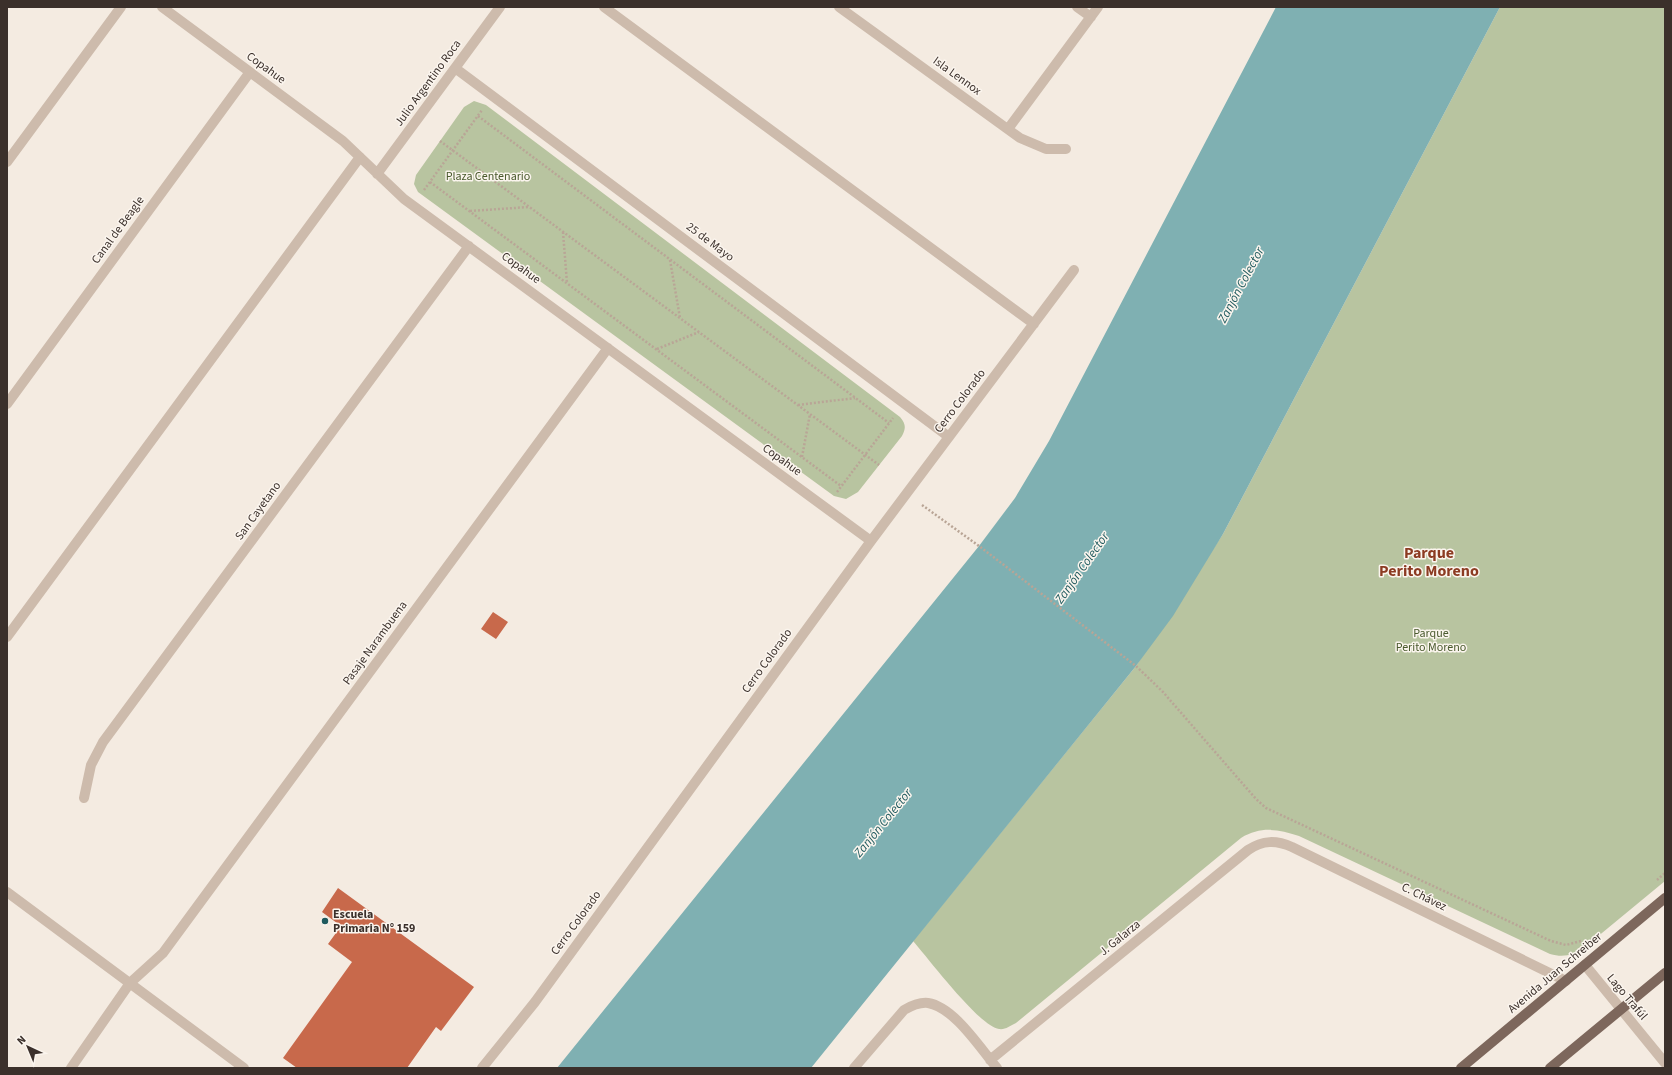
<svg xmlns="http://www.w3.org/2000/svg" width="1672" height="1075" font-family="'Source Sans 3',sans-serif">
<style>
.green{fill:#b8c4a0}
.water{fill:#7fb0b2}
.building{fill:#c8694b}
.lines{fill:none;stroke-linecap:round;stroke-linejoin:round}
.path{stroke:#b9a596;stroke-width:2.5;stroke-dasharray:2 2;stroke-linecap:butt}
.minor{stroke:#cdbbac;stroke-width:10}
.major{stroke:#7d675c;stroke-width:10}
.poi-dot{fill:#1f5a5e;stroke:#fbf5ee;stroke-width:1.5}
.labels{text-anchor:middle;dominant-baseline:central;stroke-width:3;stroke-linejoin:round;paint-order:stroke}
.street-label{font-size:12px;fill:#3b302b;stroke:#fbf5ee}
.park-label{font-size:12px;fill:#4a5a2e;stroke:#fbf5ee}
.poi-label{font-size:12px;font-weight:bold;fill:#3b302b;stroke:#fbf5ee;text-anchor:start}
.water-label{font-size:13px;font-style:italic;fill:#1f5a5e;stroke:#fbf5ee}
.district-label{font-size:16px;font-weight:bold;fill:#8c3b22;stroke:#fbf5ee}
</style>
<rect width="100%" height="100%" fill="#f4ebe1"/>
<path class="green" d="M1500,7H1665V881L1585,947C1573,955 1564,958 1550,954L1299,836C1278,829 1261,826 1241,838L1016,1023C1010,1026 1005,1030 999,1029C980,1027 928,958 913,941L1136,666L1223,534Z
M474,101L486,105L900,417C906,424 906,428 902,436L858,492L846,499L834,496L418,192L414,184L416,175L464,107Z"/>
<path class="water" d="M1276,7H1500L1223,534L1173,616L1136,666L811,1068H557L979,546L1015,498L1049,441Z"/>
<path class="building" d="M493,612L508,622L496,639L481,629Z
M338,888L474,987L441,1031L436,1027L407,1068H297L283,1058L352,962L328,944L341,926L322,912Z"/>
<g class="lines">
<path class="path" d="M478,116L889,423
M440,141L879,465
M430,182L841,486
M424,190L482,110
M470,211L529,207
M563,232L567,283
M670,260L680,318
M657,349L699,332
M798,405L855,398
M802,457L810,414
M837,492L893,418
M922,505L979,546L1136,666L1163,692L1256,799L1266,808L1551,941L1566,945L1581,941
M1657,880L1665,873"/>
<path class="minor" d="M162,7L343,141L404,199L871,541
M604,7L1034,324
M839,7L1020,138L1046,149H1066
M1077,7L1091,17
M455,68L949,437
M1008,129L1098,7
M7,162L121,7
M377,174L500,7
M7,404L250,72
M7,637L360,157
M84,798L91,765L103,742L469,246
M7,892L244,1068
M1585,965L1665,1063
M990,1060L1248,850C1263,840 1276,840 1292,847L1566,981
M71,1068L130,983L163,953L608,348
M482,1068L535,1002L871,541L1074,270
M854,1068L904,1010C911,1006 919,1002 928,1003C954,1007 980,1048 997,1068"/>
<path class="major" d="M1461,1068L1665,898
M1550,1068L1665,973"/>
</g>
<circle class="poi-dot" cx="325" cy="921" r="4"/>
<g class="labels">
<g class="street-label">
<text transform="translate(266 68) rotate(36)">Copahue</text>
<text transform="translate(957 76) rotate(36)">Isla Lennox</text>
<text transform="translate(428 83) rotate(-54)">Julio Argentino Roca</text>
<text transform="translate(118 230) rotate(-54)">Canal de Beagle</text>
<text transform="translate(710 242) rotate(37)">25 de Mayo</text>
<text transform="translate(521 268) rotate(36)">Copahue</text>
<text transform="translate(960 401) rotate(-53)">Cerro Colorado</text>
<text transform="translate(782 460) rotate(36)">Copahue</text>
<text transform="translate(258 511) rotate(-54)">San Cayetano</text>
<text transform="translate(375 643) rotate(-54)">Pasaje Narambuena</text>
<text transform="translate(767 661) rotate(-54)">Cerro Colorado</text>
<text transform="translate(1424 897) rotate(26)">C. Chávez</text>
<text transform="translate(576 923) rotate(-54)">Cerro Colorado</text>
<text transform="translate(1120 938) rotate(-39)">J. Galarza</text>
<text transform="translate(1555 973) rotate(-40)">Avenida Juan Schreiber</text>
<text transform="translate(1627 997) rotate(50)">Lago Trafúl</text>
</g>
<g class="park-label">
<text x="488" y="176">Plaza Centenario</text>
<text x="1431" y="633">Parque<tspan x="1431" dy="14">Perito Moreno</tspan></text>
</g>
<g class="poi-label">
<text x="333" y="914">Escuela<tspan x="333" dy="14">Primaria N° 159</tspan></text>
</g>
<g class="water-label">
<text transform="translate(1241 285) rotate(-62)">Zanjón Colector</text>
<text transform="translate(1082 568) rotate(-55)">Zanjón Colector</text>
<text transform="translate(883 823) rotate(-51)">Zanjón Colector</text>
</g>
<g class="district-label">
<text x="1429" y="553">Parque<tspan x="1429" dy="18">Perito Moreno</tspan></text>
</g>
</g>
<rect width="1672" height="1075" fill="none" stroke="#3b302b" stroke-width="16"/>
<g transform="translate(28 1047) rotate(316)" stroke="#fbf5ee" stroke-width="3" paint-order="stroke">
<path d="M0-3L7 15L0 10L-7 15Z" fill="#3b302b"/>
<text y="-6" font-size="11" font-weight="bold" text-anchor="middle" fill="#3b302b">N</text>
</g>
</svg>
